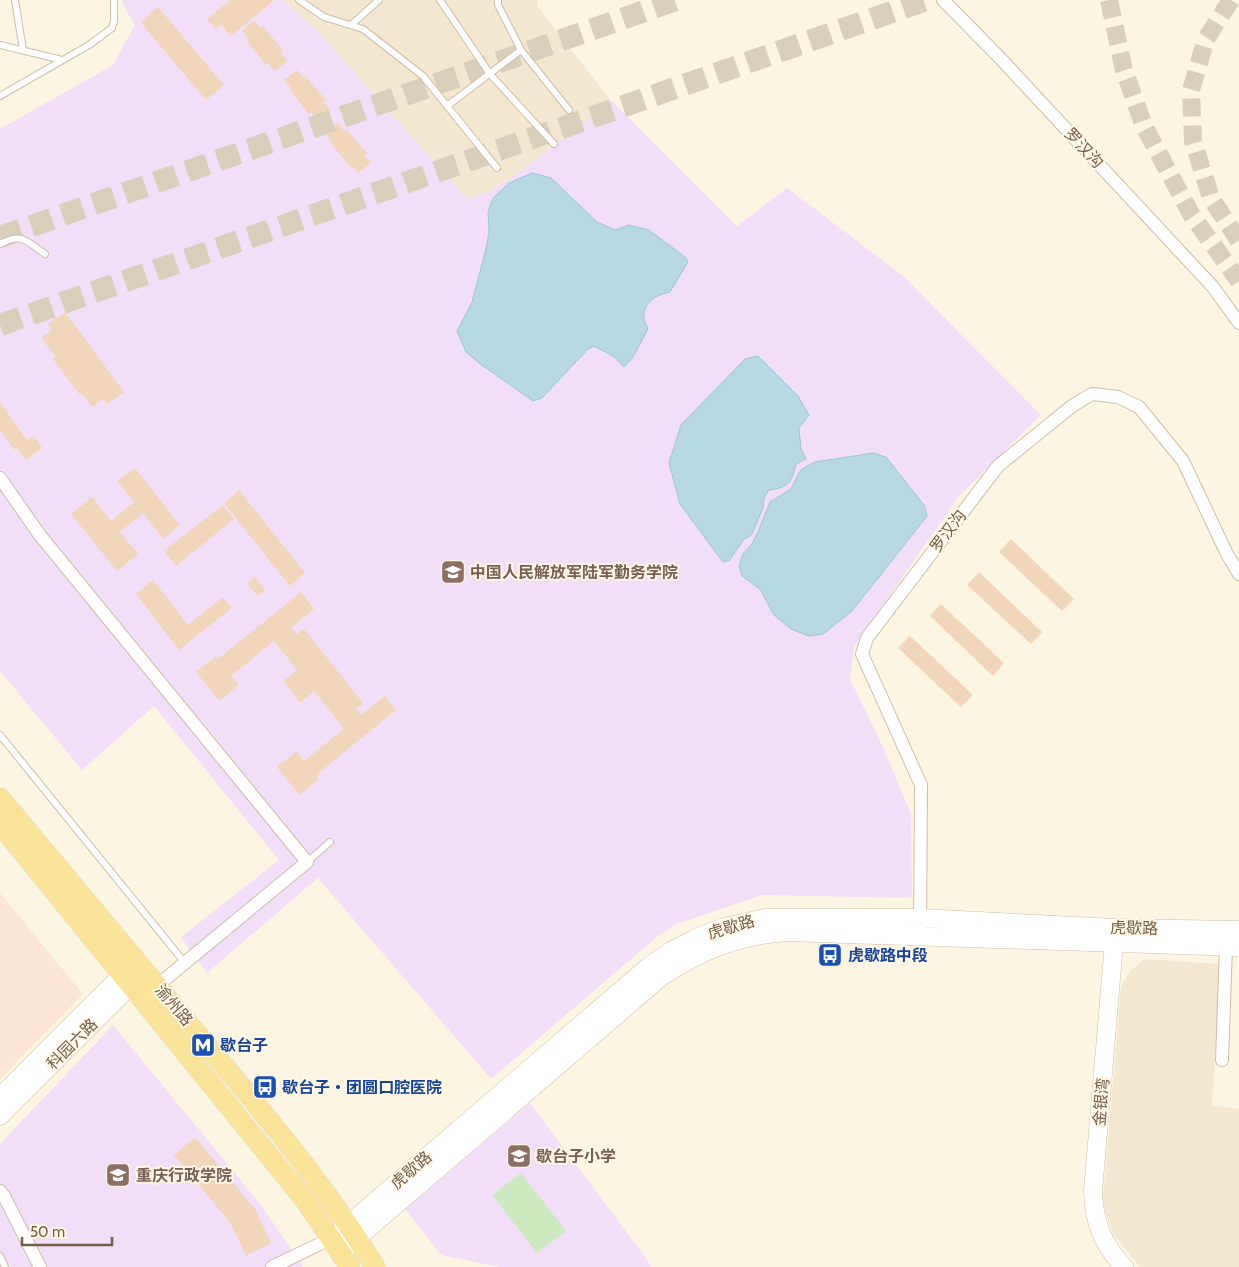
<svg xmlns="http://www.w3.org/2000/svg" width="1239" height="1267" font-family="Cabin,'Noto Sans SC',sans-serif">
<style>
.residential{fill:#f4e7d0}
.commercial{fill:#fce5d5}
.education{fill:#f2def8}
.green{fill:#cce9c0}
.water{fill:#b6d9e5;stroke:#9cc7d7}
.building{fill:#f1d6b9}
.lines{fill:none;stroke-linecap:round;stroke-linejoin:round}
.secondary-tunnel{stroke:#dacfbb;stroke-width:18;stroke-dasharray:18 9;stroke-linecap:butt}
.highway-tunnel{stroke:#dacfbb;stroke-width:22;stroke-dasharray:22 11;stroke-linecap:butt}
.lane-casing{stroke:#cdbda8;stroke-width:8}
.street-casing{stroke:#cdbda8;stroke-width:14}
.secondary-casing{stroke:#d0bea6;stroke-width:19}
.primary-casing{stroke:#e0dbd7;stroke-width:21}
.lane{stroke:#fff;stroke-width:6}
.street{stroke:#fff;stroke-width:12}
.secondary{stroke:#fff;stroke-width:18}
.primary{stroke:#fbe299;stroke-width:20}
.labels{text-anchor:middle;dominant-baseline:central;stroke-width:4;stroke-linejoin:round;paint-order:stroke}
.street-label{font-size:16px;fill:#735c48;stroke:#fff8e7}
.education-label{font-size:16px;font-weight:bold;fill:#785e54;stroke:#fff8e7;text-anchor:start}
.transit-label{font-size:16px;font-weight:bold;fill:#164399;stroke:#fff8e7;text-anchor:start}
</style>
<rect width="100%" height="100%" fill="#fcf5e1"/>
<path class="residential" d="M282,0H537V6L612,102L515,175L489,192L467,199Z
M1145,959L1221,964L1212,1105L1239,1109V1267H1140L1113,1234L1105,1211L1103,1195L1112,1096L1121,987L1130,971Z"/>
<path class="commercial" d="M0,893L83,994L0,1079Z"/>
<path class="education" d="M123,0H283L317,30L467,199L490,191L515,175L612,101L737,226L787,188L902,275L1041,415L959,496L854,647L850,679L882,745L911,814L912,898L762,895L674,925L653,940L491,1079L318,878L207,973L181,937L279,860L154,706L82,770L0,671V129L113,65L135,25L122,3Z
M113,1025L261,1205L303,1267H0V1144Z
M530,1103L648,1261L651,1267H500L441,1255L405,1209Z"/>
<path class="green" d="M521,1173L566,1231L537,1253L492,1195Z"/>
<path class="water" d="M532,173L551,178L597,222L615,230L629,225L649,230L685,257L688,262L670,292C657,295 643,301 644,318C644,321 647,326 648,329L633,357L624,367L613,356L594,346L587,350L542,398L533,401L479,363L466,352L457,331L472,302L486,249L489,232L488,212L493,198L509,183Z
M758,356L798,396L809,415L799,428L801,449L806,459L796,464C791,483 790,487 769,490L764,498L763,508L752,534L743,540L730,560L723,562L680,504L669,463L681,425L745,359Z
M873,453L886,457L924,505L927,516L852,611L823,634L809,636L791,629L774,615L760,589L742,576L739,566L743,554L752,544L758,532L770,502L791,489L800,471L805,467L815,462Z"/>
<path class="building" d="M230,0H273V1L231,36L221,25L216,29L207,19Z
M158,7L224,85L206,100L141,23Z
M254,20L261,28L263,26L283,51L281,53L287,61L275,71L268,63L266,65L246,40L248,38L242,31Z
M297,70L303,78L305,76L326,100L323,102L330,110L317,120L311,112L309,114L289,89L291,88L284,80Z
M338,123L344,131L346,129L367,153L364,155L371,163L358,173L352,166L350,167L330,142L332,141L325,133Z
M65,312L124,392L107,404L103,399L92,407L82,394L80,395L53,359L56,357L41,338L52,330L48,324Z
M0,402L27,440L34,436L42,448L26,460L17,448L15,450L0,430Z
M135,468L180,525L163,539L143,513L120,532L138,554L117,571L71,514L92,497L111,521L134,502L117,481Z
M239,490L305,573L290,586L224,503Z
M223,505L234,519L176,566L164,551Z
M1011,539L1074,599L1062,611L999,552Z
M979,572L1042,632L1031,644L967,585Z
M255,577L265,590L257,596L247,583Z
M153,580L188,625L223,597L232,608L179,650L136,594Z
M301,592L314,609L291,628L297,634L304,629L363,703L356,709L361,715L385,696L396,710L316,775L319,779L299,795L277,767L297,751L304,761L344,729L314,691L300,703L283,681L297,670L274,641L231,676L239,685L219,701L196,672L216,656L218,659Z
M941,604L1004,663L993,676L930,616Z
M910,636L973,695L961,707L898,648Z
M195,1137L255,1209L271,1243L246,1256L231,1224L174,1155Z"/>
<g class="lines">
<path class="secondary-tunnel" d="M1109,0L1124,70L1144,126L1191,214L1239,281
M1231,0L1206,39L1191,90L1193,141L1211,198L1239,241"/>
<path class="highway-tunnel" d="M0,237L676,0
M0,325L926,0"/>
<defs>
<path id="lane" d="M15,0L23,50
M299,0L324,17L363,29L423,76L497,168
M440,0L490,74L554,144
M498,0V5L521,50L569,110
M351,25L379,0
M0,45L62,60
M0,96L89,45L112,28L114,21V0
M447,106L521,50
M0,244C22,232 26,241 45,254
M0,735L185,963
M307,862L330,842
M0,1256L5,1267"/>
<path id="street" d="M943,0L1000,58L1213,287L1239,323
M0,478L39,534L307,862L152,990
M920,936L921,785L862,654L867,638L998,466L1072,406L1092,394L1118,397L1139,407L1183,461L1227,554L1239,574
M1222,1060L1226,947
M0,1191L4,1196L40,1267
M272,1267L332,1238"/>
<path id="secondary" d="M1115,931L1093,1191C1094,1222 1102,1244 1124,1267
M0,1097L132,965
M0,1116L139,977
M337,1234L648,967L671,951L696,938L724,927L765,918H920L1115,928L1239,930
M341,1252L661,977C700,951 739,935 787,932L1239,947"/>
<path id="primary" d="M0,798C66,877 133,956 199,1036C261,1110 325,1184 375,1267
M0,824L305,1200L350,1267"/>
</defs>
<use href="#lane" class="lane-casing"/>
<use href="#street" class="street-casing"/>
<use href="#secondary" class="secondary-casing"/>
<use href="#primary" class="primary-casing"/>
<use href="#lane" class="lane"/>
<use href="#street" class="street"/>
<use href="#secondary" class="secondary"/>
<use href="#primary" class="primary"/>
</g>
<defs>
<symbol id="university-square" viewBox="-11 -11 22 22"><rect x="-9" y="-9" width="18" height="18" rx="4" fill="#8d6e63" stroke="#fff8e7"/><path d="M0-5L7-2L0 1L-7-2ZM-4 1L0 2.5L4 1V4Q0 6-4 4Z" fill="#fff"/></symbol>
<symbol id="bus-square" viewBox="-11 -11 22 22"><rect x="-9" y="-9" width="18" height="18" rx="4" fill="#1a4fb4" stroke="#fff8e7"/><path d="M-5-6H5V4H4V6H2V4H-2V6H-4V4H-5ZM-3.5-4V0h7V-4ZM-3.5 1.2v1.5H-2V1.2ZM2 1.2v1.5H3.5V1.2Z" fill="#fff"/></symbol>
<symbol id="metro-square" viewBox="-11 -11 22 22"><rect x="-9" y="-9" width="18" height="18" rx="4" fill="#1a4fb4" stroke="#fff8e7"/><path d="M-5.5 5V-5H-3L0 0L3-5H5.5V5H3V-.5L0 4L-3-.5V5Z" fill="#fff"/></symbol>
<symbol id="school-square" viewBox="-11 -11 22 22"><rect x="-9" y="-9" width="18" height="18" rx="4" fill="#8d6e63" stroke="#fff8e7"/><path d="M0-5L7-2L0 1L-7-2ZM-4 1L0 2.5L4 1V4Q0 6-4 4Z" fill="#fff"/></symbol>
</defs>
<g fill-rule="evenodd">
<use href="#university-square" x="439" y="558" width="28" height="28"/>
<use href="#bus-square" x="816" y="941" width="28" height="28"/>
<use href="#metro-square" x="189" y="1031" width="28" height="28"/>
<use href="#bus-square" x="251" y="1073" width="28" height="28"/>
<use href="#school-square" x="505" y="1142" width="28" height="28"/>
<use href="#university-square" x="104" y="1161" width="28" height="28"/>
</g>
<g class="labels">
<g class="street-label">
<text transform="translate(1084 148) rotate(47)">罗汉沟</text>
<text transform="translate(948 531) rotate(-53)">罗汉沟</text>
<text transform="translate(731 927) rotate(-16)">虎歇路</text>
<text transform="translate(1134 928) rotate(1)">虎歇路</text>
<text transform="translate(174 1005) rotate(50)">渝州路</text>
<text transform="translate(72 1044) rotate(-45)">科园六路</text>
<text transform="translate(1101 1102) rotate(-85)">金银湾</text>
<text transform="translate(411 1170) rotate(-41)">虎歇路</text>
</g>
<g class="education-label">
<text x="470" y="572">中国人民解放军陆军勤务学院</text>
<text x="536" y="1156">歇台子小学</text>
<text x="136" y="1175">重庆行政学院</text>
</g>
<g class="transit-label">
<text x="848" y="955">虎歇路中段</text>
<text x="220" y="1045">歇台子</text>
<text x="282" y="1087">歇台子‧团圆口腔医院</text>
</g>
</g>
<path d="M22 1237v8h90v-8" fill="none" stroke="#735c48" stroke-width="2.5"/>
<text x="30" y="1237" font-size="15" fill="#735c48" stroke="#fff8e7" stroke-width="4" paint-order="stroke">50 m</text>
</svg>
